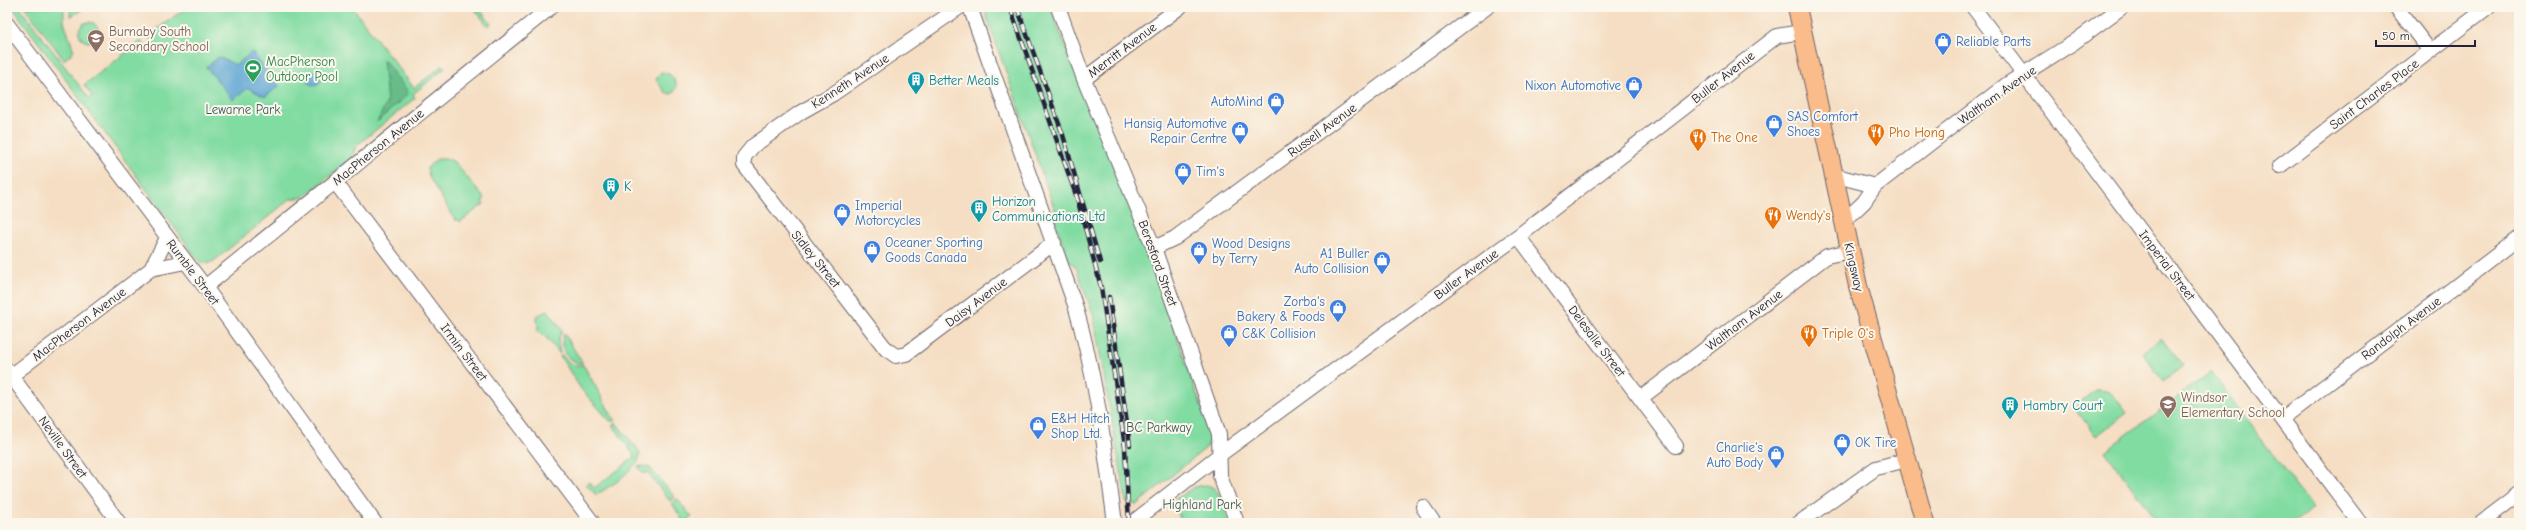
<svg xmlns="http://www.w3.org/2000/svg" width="2526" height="530" font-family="'Comic Neue',sans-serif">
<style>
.green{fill:#81dca2;stroke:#527f6e}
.forest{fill:#68bc88;stroke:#456f62}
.water{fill:#5ca4d3;stroke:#3f6387}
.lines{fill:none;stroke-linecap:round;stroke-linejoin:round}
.minor-casing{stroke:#6c646b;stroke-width:16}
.major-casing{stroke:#6c646b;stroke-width:20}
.minor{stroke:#fff;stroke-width:14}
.major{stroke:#f9bc8a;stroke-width:18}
.rail-casing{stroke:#22223b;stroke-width:4.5}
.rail{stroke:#fbf7ec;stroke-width:3;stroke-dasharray:9;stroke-linecap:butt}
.labels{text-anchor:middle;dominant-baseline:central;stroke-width:4;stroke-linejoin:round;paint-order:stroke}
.education-label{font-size:13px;fill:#785e54;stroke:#fbf7ec;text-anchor:start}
.shop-label{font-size:13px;fill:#366cbe;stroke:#fbf7ec;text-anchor:start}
.street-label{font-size:13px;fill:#22223b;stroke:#fbf7ec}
.leisure-label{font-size:13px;fill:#27864d;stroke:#fbf7ec;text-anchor:start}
.culture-label{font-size:13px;fill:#0d838f;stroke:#fbf7ec;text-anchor:start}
.park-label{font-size:13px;fill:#3e5a5a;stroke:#fbf7ec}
.food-label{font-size:13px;fill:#c56008;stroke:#fbf7ec;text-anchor:start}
</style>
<rect width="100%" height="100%" fill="#fbf7ec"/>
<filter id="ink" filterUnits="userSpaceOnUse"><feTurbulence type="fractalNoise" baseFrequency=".025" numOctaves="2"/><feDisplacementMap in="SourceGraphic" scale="8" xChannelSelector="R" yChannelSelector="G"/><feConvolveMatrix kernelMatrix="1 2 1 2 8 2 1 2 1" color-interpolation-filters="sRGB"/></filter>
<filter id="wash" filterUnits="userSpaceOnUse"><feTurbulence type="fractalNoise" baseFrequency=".012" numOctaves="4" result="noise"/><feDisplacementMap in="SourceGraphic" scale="16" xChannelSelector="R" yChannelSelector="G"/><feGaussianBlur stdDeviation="0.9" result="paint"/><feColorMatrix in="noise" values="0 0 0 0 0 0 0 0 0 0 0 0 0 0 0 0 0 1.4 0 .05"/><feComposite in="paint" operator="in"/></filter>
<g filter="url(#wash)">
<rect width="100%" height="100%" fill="#f5dec3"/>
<path class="green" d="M12,7H19L89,98L92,96L84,85L141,41L150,51L156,47L148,36L187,7H352L414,88L443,65L445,68L413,94L415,98L356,146L352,158L304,197L290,199L214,261L206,264L199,261Z
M25,7H64V22L74,51L64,60Z
M70,7H86L70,17Z
M473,7H478L491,24L488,26Z
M983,7H1050L1144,242L1207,423L1210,439L1207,447L1136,505L1126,501L1093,314L1076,267L1069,261L1055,222L1056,213Z
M79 32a10 10 0 1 1 20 0a10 10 0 1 1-20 0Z
M661,72C670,72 675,79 677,87L672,94L666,93L656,80Z
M437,159H449L455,163L485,199L482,201L484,204L460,222L458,219L456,221L429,177L427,168Z
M548,310L562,330L558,340L560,354L544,335L542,336L538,331L537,316Z
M564,333L583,364C566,361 558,349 564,333Z
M2161,338L2183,366L2163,381L2142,353Z
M562,355L571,364L584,366L615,421H610L581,389L560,356Z
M2211,372L2313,508L2293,523H2158L2105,451Z
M2095,390L2110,391L2127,413L2096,436L2074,407Z
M616,423L632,442L630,443L631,446L634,444L640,453L638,462L618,481L596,495L586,484L589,482L594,488L635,457L613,425Z
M640,466L649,467L675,497L670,501L647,472L644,474L638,467Z
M1205,485C1221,485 1225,511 1229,523H1182L1173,501L1194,487Z
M677,499L692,517L684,523L672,503Z"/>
<path class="forest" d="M383,59L409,93L377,122L387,102Z"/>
<path class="water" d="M252,52L279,86L265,97L248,88L233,100L206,67L219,57L236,65Z
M307 78a7 7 0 1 1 14 0a7 7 0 1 1-14 0Z"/>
</g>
<g filter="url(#ink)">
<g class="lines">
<defs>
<path id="minor" d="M960,7L833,94L801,112L753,146L744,157V165L886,349L896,356L906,354L1054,243
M970,7L1075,305C1096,376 1105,450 1115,523
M1058,7L1084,79L1154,248L1219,434L1220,476L1237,523
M1973,7L2360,523
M2396,7L2430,51
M7,24L205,287L375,523
M1084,79L1180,7
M2280,166L2488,7
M1833,175L1875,186
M335,182L593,523
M1843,222L1864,202L1875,186L2006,85L2073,43L2122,7
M1518,236L1676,446
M1154,248L1175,238L1487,7
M151,269L185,262
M205,287L551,7
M7,370L119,523
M7,379L151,269L167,238
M1641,398L1827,256L1850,251
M2283,418L2519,238
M1423,507L1434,523
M1132,523L1218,456L1518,236L1777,36L1801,32
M1799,523L1876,468L1906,460
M2481,523L2519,494"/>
<path id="major" d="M1797,7L1858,286L1925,523"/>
</defs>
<use href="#minor" class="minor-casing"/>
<use href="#major" class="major-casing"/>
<use href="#minor" class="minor"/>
<use href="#major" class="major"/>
<defs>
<path id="rail" d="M1010,7L1077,198L1101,287L1125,447L1129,523
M1017,7L1063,135L1100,262
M1109,297L1130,445"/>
</defs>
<use href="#rail" class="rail-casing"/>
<use href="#rail" class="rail"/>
</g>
</g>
<defs>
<symbol id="school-pin" viewBox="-11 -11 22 30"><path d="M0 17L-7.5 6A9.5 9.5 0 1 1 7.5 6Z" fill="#8d6e63" stroke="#fbf7ec"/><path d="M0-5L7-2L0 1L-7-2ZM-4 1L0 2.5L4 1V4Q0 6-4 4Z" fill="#fff"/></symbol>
<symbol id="shop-pin" viewBox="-11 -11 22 30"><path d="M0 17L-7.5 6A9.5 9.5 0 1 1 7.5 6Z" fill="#3f7fe0" stroke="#fbf7ec"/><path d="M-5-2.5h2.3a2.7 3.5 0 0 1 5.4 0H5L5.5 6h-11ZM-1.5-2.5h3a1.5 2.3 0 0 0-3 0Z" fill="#fff"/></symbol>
<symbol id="stadium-pin" viewBox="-11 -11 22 30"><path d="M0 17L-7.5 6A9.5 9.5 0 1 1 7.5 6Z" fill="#2e9e5b" stroke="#fbf7ec"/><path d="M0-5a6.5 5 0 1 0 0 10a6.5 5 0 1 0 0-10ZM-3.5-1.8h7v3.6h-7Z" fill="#fff"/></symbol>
<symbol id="building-pin" viewBox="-11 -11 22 30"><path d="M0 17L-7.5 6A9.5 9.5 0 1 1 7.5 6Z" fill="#0f9aa8" stroke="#fbf7ec"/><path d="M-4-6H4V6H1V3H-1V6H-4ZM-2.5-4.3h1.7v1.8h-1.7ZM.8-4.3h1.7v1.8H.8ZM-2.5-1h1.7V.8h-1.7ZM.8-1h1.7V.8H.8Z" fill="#fff"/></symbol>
<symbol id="restaurant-pin" viewBox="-11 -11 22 30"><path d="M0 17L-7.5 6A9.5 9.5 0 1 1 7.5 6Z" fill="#e8710a" stroke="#fbf7ec"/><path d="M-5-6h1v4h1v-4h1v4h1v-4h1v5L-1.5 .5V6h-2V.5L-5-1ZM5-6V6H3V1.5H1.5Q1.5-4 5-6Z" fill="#fff"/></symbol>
</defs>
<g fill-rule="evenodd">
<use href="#school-pin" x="86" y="28" width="20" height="27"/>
<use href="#shop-pin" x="1933" y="31" width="20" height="27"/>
<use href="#stadium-pin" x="243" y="58" width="20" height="27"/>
<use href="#building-pin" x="906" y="70" width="20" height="27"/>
<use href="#shop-pin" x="1624" y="75" width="20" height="27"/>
<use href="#shop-pin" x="1266" y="91" width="20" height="27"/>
<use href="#shop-pin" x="1764" y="113" width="20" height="27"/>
<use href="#shop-pin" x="1230" y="120" width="20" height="27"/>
<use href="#restaurant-pin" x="1866" y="122" width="20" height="27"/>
<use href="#restaurant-pin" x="1688" y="127" width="20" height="27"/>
<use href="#shop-pin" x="1173" y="161" width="20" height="27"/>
<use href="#building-pin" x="601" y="176" width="20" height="27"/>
<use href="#building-pin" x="969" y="198" width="20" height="27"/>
<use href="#shop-pin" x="832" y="202" width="20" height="27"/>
<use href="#restaurant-pin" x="1763" y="205" width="20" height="27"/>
<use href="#shop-pin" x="862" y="239" width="20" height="27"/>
<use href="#shop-pin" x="1189" y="240" width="20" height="27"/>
<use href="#shop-pin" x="1372" y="250" width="20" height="27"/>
<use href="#shop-pin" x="1328" y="298" width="20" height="27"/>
<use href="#shop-pin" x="1219" y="323" width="20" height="27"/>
<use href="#restaurant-pin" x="1799" y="323" width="20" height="27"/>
<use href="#school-pin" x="2158" y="394" width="20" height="27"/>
<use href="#building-pin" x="2000" y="395" width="20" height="27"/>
<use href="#shop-pin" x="1028" y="415" width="20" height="27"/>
<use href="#shop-pin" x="1832" y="432" width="20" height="27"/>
<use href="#shop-pin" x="1766" y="444" width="20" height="27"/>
</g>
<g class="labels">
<g class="education-label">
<text x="109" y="31">Burnaby South<tspan x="109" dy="15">Secondary School</tspan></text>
<text x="2181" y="397">Windsor<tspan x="2181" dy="15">Elementary School</tspan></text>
</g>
<g class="shop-label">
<text x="1956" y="41">Reliable Parts</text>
<text x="1621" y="85" text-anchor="end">Nixon Automotive</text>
<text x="1263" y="101" text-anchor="end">AutoMind</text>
<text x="1787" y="116">SAS Comfort<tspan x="1787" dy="15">Shoes</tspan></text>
<text x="1227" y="123" text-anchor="end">Hansig Automotive<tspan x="1227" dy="15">Repair Centre</tspan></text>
<text x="1196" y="171">Tim's</text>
<text x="855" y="205">Imperial<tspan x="855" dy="15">Motorcycles</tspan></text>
<text x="885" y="242">Oceaner Sporting<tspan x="885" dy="15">Goods Canada</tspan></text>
<text x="1212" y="243">Wood Designs<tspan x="1212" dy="15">by Terry</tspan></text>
<text x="1369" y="253" text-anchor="end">A1 Buller<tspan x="1369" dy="15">Auto Collision</tspan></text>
<text x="1325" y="301" text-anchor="end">Zorba's<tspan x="1325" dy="15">Bakery &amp; Foods</tspan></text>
<text x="1242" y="333">C&amp;K Collision</text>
<text x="1051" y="418">E&amp;H Hitch<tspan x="1051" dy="15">Shop Ltd.</tspan></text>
<text x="1855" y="442">OK Tire</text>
<text x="1763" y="447" text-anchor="end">Charlie's<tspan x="1763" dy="15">Auto Body</tspan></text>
</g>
<g class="street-label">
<text transform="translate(1122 50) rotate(-37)">Merritt Avenue</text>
<text transform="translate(1723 77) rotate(-38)">Buller Avenue</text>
<text transform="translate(850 81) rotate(-33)">Kenneth Avenue</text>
<text transform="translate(2374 94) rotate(-37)">Saint Charles Place</text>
<text transform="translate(1997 95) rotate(-35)">Waltham Avenue</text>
<text transform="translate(1322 130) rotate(-36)">Russell Avenue</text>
<text transform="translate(378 147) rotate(-39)">MacPherson Avenue</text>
<text transform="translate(816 259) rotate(51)">Sidley Street</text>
<text transform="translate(1158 263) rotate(70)">Beresford Street</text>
<text transform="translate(2167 265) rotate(53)">Imperial Street</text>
<text transform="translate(1854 267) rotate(77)">Kingsway</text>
<text transform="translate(193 272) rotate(53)">Rumble Street</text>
<text transform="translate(1466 274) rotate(-36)">Buller Avenue</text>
<text transform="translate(976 302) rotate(-37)">Daisy Avenue</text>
<text transform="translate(1744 320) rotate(-37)">Waltham Avenue</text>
<text transform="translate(79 324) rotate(-37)">MacPherson Avenue</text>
<text transform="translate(2401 328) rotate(-37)">Randolph Avenue</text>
<text transform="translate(1597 341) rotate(53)">Delesalle Street</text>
<text transform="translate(464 352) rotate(53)">Irmin Street</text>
<text transform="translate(63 447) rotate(54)">Neville Street</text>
</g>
<g class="leisure-label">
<text x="266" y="61">MacPherson<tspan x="266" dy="15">Outdoor Pool</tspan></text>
</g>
<g class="culture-label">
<text x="929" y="80">Better Meals</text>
<text x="624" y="186">K</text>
<text x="992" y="201">Horizon<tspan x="992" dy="15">Communications Ltd</tspan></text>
<text x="2023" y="405">Hambry Court</text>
</g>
<g class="park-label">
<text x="243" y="109">Lewarne Park</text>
<text x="1159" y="427">BC Parkway</text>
<text x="1202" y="504">Highland Park</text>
</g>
<g class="food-label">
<text x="1889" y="132">Pho Hong</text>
<text x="1711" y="137">The One</text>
<text x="1786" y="215">Wendy's</text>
<text x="1822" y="333">Triple O's</text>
</g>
</g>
<rect width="2526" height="530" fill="none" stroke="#fbf7ec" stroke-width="24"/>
<path d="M2376 40v6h99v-6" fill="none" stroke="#22223b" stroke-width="2"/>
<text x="2382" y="40" font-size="12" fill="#22223b" stroke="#fbf7ec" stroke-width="3" paint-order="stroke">50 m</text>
</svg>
